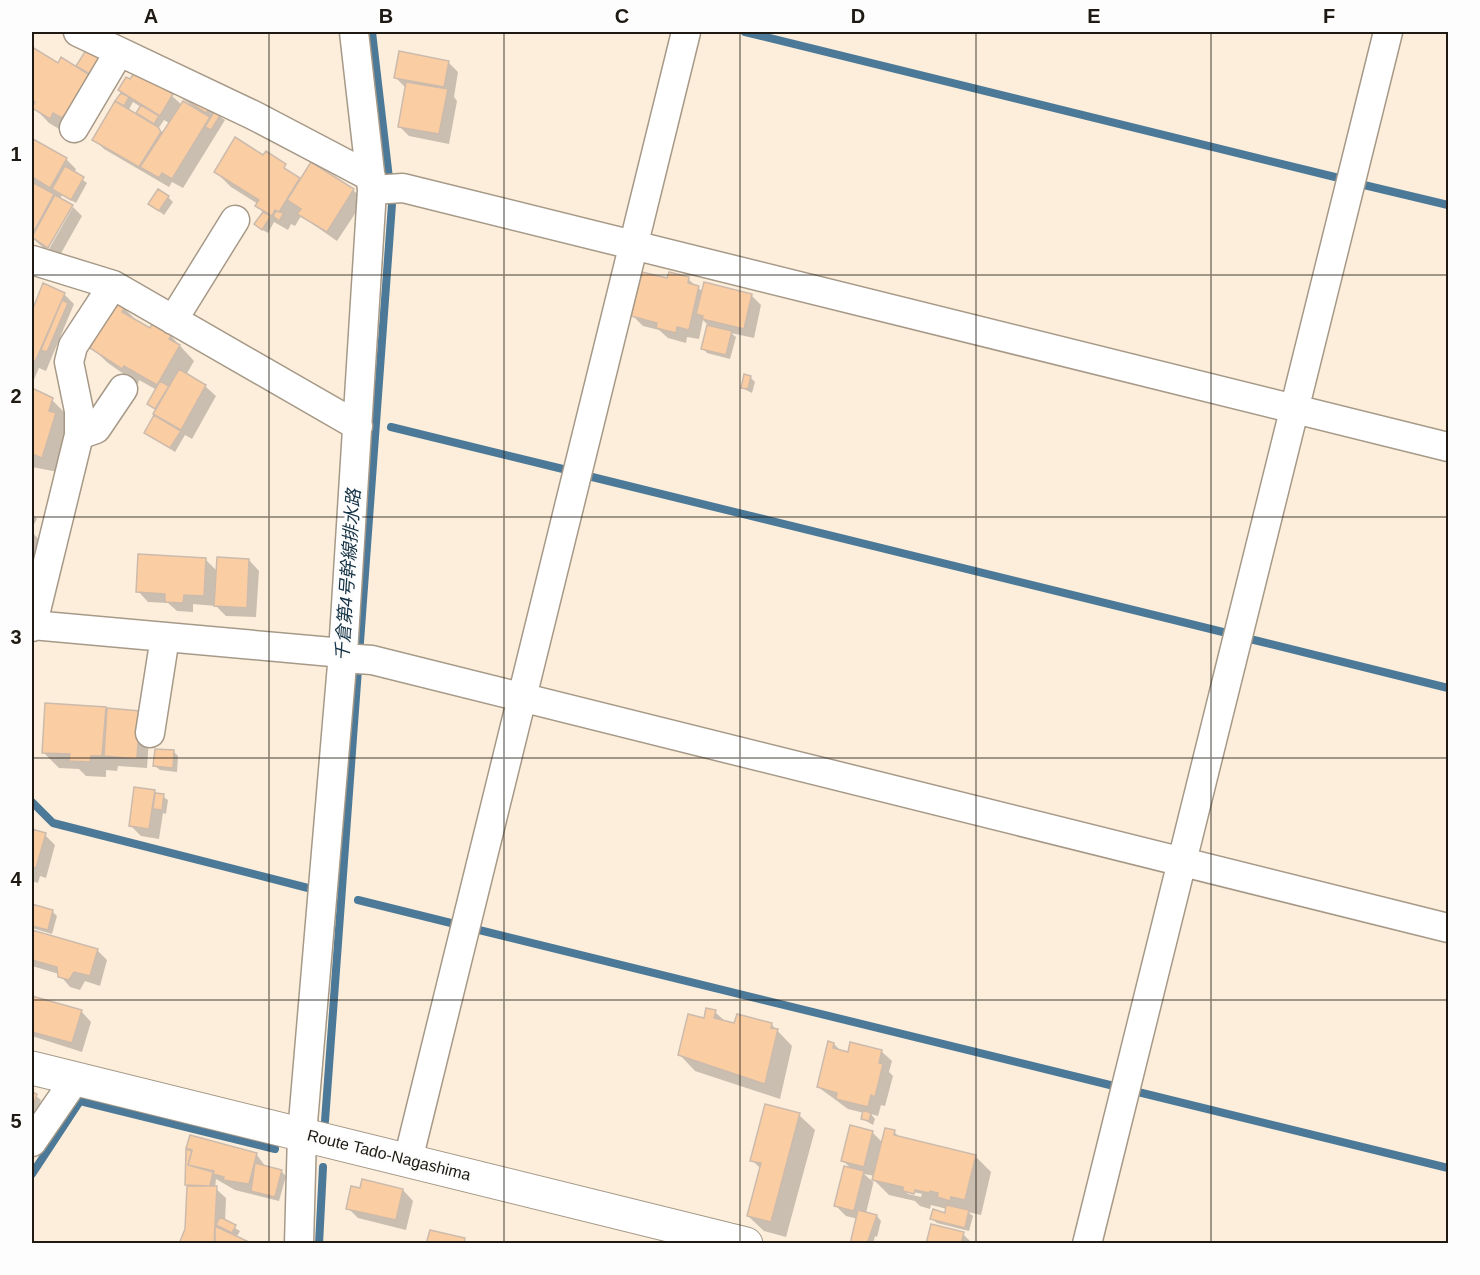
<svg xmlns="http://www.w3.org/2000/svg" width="1480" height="1275" font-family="Helvetica,'Noto Sans JP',sans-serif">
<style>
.shadow{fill:#0003;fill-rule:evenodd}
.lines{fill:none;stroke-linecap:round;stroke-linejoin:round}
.stream{stroke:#4b7997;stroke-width:8}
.building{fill:#fbcda3;stroke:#ccbbac;stroke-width:1.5}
.minor-casing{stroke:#a69988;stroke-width:31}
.major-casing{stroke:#a69988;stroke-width:35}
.minor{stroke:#fff;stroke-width:28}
.major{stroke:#fff;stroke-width:33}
.grid{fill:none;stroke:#1e1a13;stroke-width:1.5;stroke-opacity:0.55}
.labels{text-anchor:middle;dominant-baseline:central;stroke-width:6;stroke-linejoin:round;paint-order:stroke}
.street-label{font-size:16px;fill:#1e1a13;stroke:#fdfdfd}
.water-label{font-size:18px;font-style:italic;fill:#143245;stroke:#fdfdfd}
.neatline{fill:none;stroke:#1e1a13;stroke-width:2}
.grid-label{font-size:20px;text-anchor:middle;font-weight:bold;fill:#1e1a13}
</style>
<rect width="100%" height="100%" fill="#fceedb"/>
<path class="shadow" d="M32,48L59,65L82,72L78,66L104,58L66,133L49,123L32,105Z
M448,62L458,72L454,97L457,101L449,144L409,136L399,126L406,88L396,78Z
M122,93L172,96L182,105L194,108L185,99L209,109L225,120L183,188L172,182L169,187L104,149L94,139L123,106L117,101ZM133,102L141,107L137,113L143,119L128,111ZM164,120L169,123L162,133L158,129Z
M34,141L66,159L76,169L74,173L87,183L76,203L62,195L60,199L73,207H70L46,250L32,238Z
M266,153L301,181L353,190L364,200L337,241L301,216L295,226L291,224L288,230L274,222L268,233L261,229L264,213L257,206L258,204L231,187L216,172L264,157Z
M168,197L173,202L164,215L150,204Z
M73,207L82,216L59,257L48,251Z
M688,279L703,292L751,295L761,305L754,338L731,333L736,337L730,359L707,353L703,348L708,325L703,320L699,339L687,337L686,343L668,338L659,330L643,326L633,316L668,280Z
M44,285L64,294L74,304L46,371L39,368L32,384V314Z
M124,308L139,323L171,336L194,361L186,375L205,386L216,396L192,439L185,435L175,452L146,433L162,420L155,414L157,411L149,404L157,390L139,380L138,384L108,363L92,348Z
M750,377L755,382L752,393L742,388Z
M32,390L52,400L67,415L65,424L70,430L58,472L32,467Z
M32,514L37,519L33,526L32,525Z
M32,532L42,543L32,565Z
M205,559L218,572L249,560L259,571L256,617L226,616L216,606L193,604V612L177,611L168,603L148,602L138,591Z
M105,708L140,712L150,722L147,768L118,766L117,771L106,770V777L86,776L79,769L59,768L43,752Z
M173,751L178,756L177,772L160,770L155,766Z
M154,791L168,800L166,814L163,813L159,839L141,836L131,826Z
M32,831L45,835L55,845L46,878L40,876L38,883L32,881Z
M32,906L52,911L57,916L52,934L32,928Z
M32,932L97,950L107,960L100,986L85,981L80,990L70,987L59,974L32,966Z
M33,998L81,1011L91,1022L82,1052L32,1036Z
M715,1012L726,1022L736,1025L771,1024L792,1046L780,1099L695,1071L680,1055L705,1020Z
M834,1044L841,1051L849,1053L881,1051L892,1061L889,1072L893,1076L885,1106L881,1105L878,1116L871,1114L875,1119L873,1125L863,1119L864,1113L848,1109L818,1087Z
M32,1093L41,1100L37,1115L32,1114Z
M799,1115L815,1130L786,1237L764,1231L748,1216L761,1169L752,1160Z
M872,1132L883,1143L894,1132L901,1138L975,1156L991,1172L981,1215L968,1212L973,1216L969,1231L937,1223L932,1219L946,1214L947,1209L931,1205L930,1209L920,1206L915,1201L889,1195L874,1180L866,1213L877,1216L881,1221L877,1237L875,1236L873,1244H852L858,1219L846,1216L835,1205L852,1169L843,1161ZM864,1174L875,1176L873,1182ZM904,1190L922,1194L921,1197L908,1194Z
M188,1147L257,1155L266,1167L281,1171L286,1176L279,1201L235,1190L216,1179L215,1188L226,1198L225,1222L240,1231L236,1238L248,1244H180L187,1229V1151L193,1153Z
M403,1190L413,1201L406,1230L358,1218L348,1208Z
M963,1234L973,1244H928Z"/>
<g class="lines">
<path class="stream" d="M745,32L1339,178
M1364,185L1448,205
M391,427L567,470
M584,475L1227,633
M1250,639L1448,688
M32,802L53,823L308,888
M358,900L455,924
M475,929L1114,1086
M1138,1092L1448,1168
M325,1121L392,204L372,32
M32,1174L80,1101L275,1149
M319,1244L323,1167"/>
</g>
<path class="building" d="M32,47L58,63L61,57L93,77L68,118L64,115L62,118L53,113L50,119L32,108L35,102L32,100Z
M88,47L105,57L93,76L76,66Z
M399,51L449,61L444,87L394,78Z
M135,72L173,94L160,116L118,90L126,77L130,79Z
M406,82L448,89L439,134L398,127Z
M121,93L129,97L124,106L115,101Z
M187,94L210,108L206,113L184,99Z
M115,101L158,127L161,132L139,167L92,140Z
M183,101L210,117L172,179L162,173L159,178L140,167Z
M141,105L159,116L154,124L136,113Z
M215,110L221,114L211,130L205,127Z
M235,137L263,155L266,151L286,164L284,168L300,178L279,212L275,210L272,216L255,206L259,200L214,172Z
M33,139L67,158L50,188L32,177Z
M311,162L354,189L327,232L297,214L301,209L287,200Z
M65,166L84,177L71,200L52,189Z
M32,182L54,194L32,235Z
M158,189L169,196L159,211L148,204Z
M55,195L73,205L48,248L32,237Z
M276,211L284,213L279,221L273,216Z
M263,212L271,216L262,230L254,224Z
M642,272L667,278L669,272L689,277L688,283L699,286L689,330L677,327L676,333L656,328L657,323L631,316Z
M704,282L752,294L744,329L702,319L703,316L696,314Z
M43,283L65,293L35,362L32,360V311Z
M62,300L68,303L47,352L41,350Z
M114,301L125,307L122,312L150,328L152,324L172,335L169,339L180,345L157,385L124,366L122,369L90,348Z
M707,325L732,331L726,355L701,349Z
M179,369L206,385L181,430L153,414Z
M744,374L751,376L748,389L741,388Z
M160,381L169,386L155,409L147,404Z
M32,388L53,398L49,411L56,413L42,458L32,454Z
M154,415L181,431L170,448L144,433Z
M138,554L206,558L204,596L184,595L183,603L165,602V594L136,592Z
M217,557L249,559L247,608L214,606Z
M45,703L106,707L102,756H91L90,762L69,761L70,754L42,753Z
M107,708L140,711L137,759L104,756Z
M155,749L174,750L173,768L153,766Z
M134,787L155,790L149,829L129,826Z
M155,793L164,794L162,810L153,809Z
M32,829L46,833L36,868L32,867Z
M32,904L53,910L48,930L32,926Z
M32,930L98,949L90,976L74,972L69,980L58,977L57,967L32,960Z
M32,996L82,1010L72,1043L32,1032Z
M706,1008L716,1010L714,1018L734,1023L737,1014L772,1023L771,1028L778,1029L765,1084L678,1055L688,1014L704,1018Z
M828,1041L834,1043L833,1048L848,1052L850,1042L882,1050L879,1063L883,1064L875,1097L871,1095L868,1107L836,1099L837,1093L817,1087Z
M32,1092L37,1094L32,1111Z
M765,1104L800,1113L771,1222L747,1216L761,1163L750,1161Z
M863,1110L871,1113L869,1121L861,1119Z
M850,1125L873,1131L864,1167L841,1161Z
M885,1128L895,1130L894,1135L976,1155L965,1200L951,1197L950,1201L937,1197L938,1193L930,1191L929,1193L915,1190L914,1194L903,1191V1187L872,1180Z
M190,1135L257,1153L249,1184L223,1180L224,1177L213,1174L214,1171L188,1165L192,1150L186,1148Z
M186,1149L192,1151L188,1165L213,1172L210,1186L185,1185Z
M255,1163L282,1170L275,1197L251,1191Z
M844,1166L864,1171L854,1211L834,1206Z
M362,1179L403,1189L396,1220L346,1209L351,1186L360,1188Z
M187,1186H217L214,1244H179L185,1229Z
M946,1205L969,1210L965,1228L930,1219L933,1209L945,1213Z
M858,1210L877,1215L867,1244H850Z
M220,1217L236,1225L232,1233L216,1225Z
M931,1224L964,1232L961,1244H926Z
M215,1226L251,1243V1244H215Z
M430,1230L465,1238L464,1244H426Z"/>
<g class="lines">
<defs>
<path id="minor" d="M78,32L253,115L371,177
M74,128L119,52
M372,190L403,188L1448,447
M32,260L113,285L358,426
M173,320L235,220
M79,435L96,429L123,389
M32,625L343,653
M32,627L79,435V411L69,362L73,346L113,285
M343,658L372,660L1448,928
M150,733L165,637
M32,1142L76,1078
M408,1160L686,32
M299,1244L302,1134L343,653L372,190L354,32
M1087,1244L1388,32"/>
<path id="major" d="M32,1068L746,1244"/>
</defs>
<use href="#minor" class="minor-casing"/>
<use href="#major" class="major-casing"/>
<use href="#minor" class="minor"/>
<use href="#major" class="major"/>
</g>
<path class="grid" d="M269,32V1244M504,32V1244M740,32V1244M976,32V1244M1211,32V1244M32,275H1448M32,517H1448M32,758H1448M32,1000H1448"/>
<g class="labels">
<g class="street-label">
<text transform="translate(389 1155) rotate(14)">Route Tado-Nagashima</text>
</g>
<g class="water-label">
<text transform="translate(348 575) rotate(-86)">千倉第4号幹線排水路</text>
</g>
</g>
<rect width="1480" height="1275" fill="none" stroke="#fdfdfd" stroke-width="66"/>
<rect x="33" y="33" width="1414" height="1209" class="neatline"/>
<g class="grid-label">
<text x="151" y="23">A</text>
<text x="386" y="23">B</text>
<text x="622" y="23">C</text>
<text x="858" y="23">D</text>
<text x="1094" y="23">E</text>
<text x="1329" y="23">F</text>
<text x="16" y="161">1</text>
<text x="16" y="403">2</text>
<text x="16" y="644">3</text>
<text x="16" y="886">4</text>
<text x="16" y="1128">5</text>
</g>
</svg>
